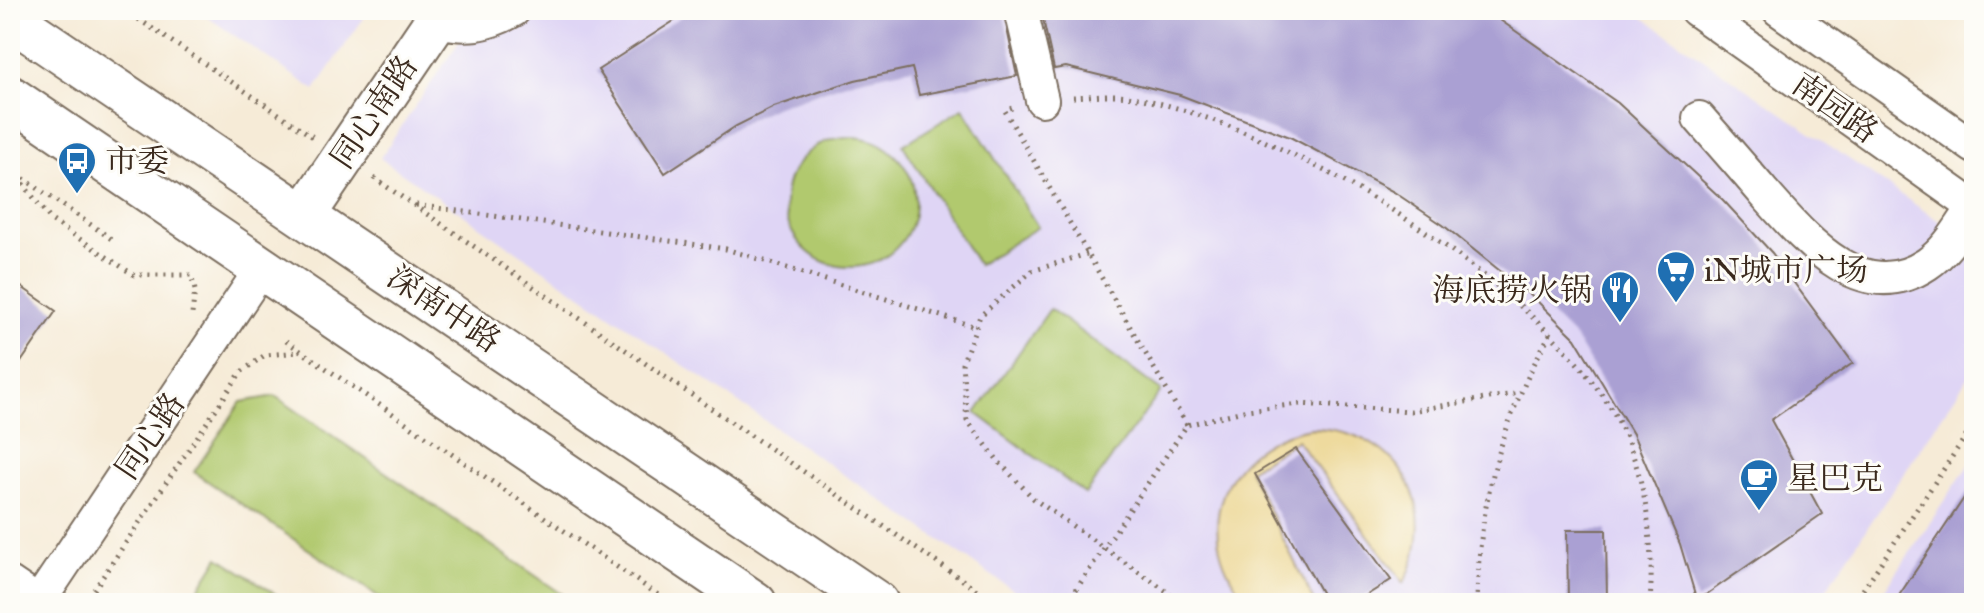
<svg xmlns="http://www.w3.org/2000/svg" width="1984" height="613" font-family="'IM FELL Great Primer','Noto Serif SC',serif">
<style>
.built{fill:#dfd5f5}
.green{fill:#b1c96e;stroke:#767a46;stroke-width:2}
.sand{fill:#eeda9e;stroke:#94825e;stroke-width:2}
.building{fill:#aaa0d3}
.lines{fill:none;stroke-linecap:round;stroke-linejoin:round}
.minor-casing{stroke:#7c6e5f;stroke-width:36}
.major-casing{stroke:#7c6e5f;stroke-width:46}
.path{stroke:#7c6e5f;stroke-width:5;stroke-dasharray:2 6;stroke-linecap:butt}
.minor{stroke:#fff;stroke-width:32}
.major{stroke:#fff;stroke-width:42}
.labels{text-anchor:middle;dominant-baseline:central;stroke-width:6;stroke-linejoin:round;paint-order:stroke}
.street-label{font-size:32px;fill:#3b2a1e;stroke:#fdfcf7}
.poi-label{font-size:32px;fill:#3b2a1e;stroke:#fdfcf7;text-anchor:start}
</style>
<rect width="100%" height="100%" fill="#fdfcf7"/>
<filter id="ink" filterUnits="userSpaceOnUse"><feTurbulence type="fractalNoise" baseFrequency=".0125" numOctaves="2"/><feDisplacementMap in="SourceGraphic" scale="16" xChannelSelector="R" yChannelSelector="G"/><feConvolveMatrix kernelMatrix="1 2 1 2 8 2 1 2 1" color-interpolation-filters="sRGB"/></filter>
<filter id="wash" filterUnits="userSpaceOnUse"><feTurbulence type="fractalNoise" baseFrequency=".006" numOctaves="4" result="noise"/><feDisplacementMap in="SourceGraphic" scale="32" xChannelSelector="R" yChannelSelector="G"/><feGaussianBlur stdDeviation="1.8" result="paint"/><feColorMatrix in="noise" values="0 0 0 0 0 0 0 0 0 0 0 0 0 0 0 0 0 1.4 0 .05"/><feComposite in="paint" operator="in"/></filter>
<g filter="url(#wash)">
<rect width="100%" height="100%" fill="#f6ebd7"/>
<path class="built" d="M197,10H369L315,90Z
M481,10H1632L1974,245V368L1817,603H1032L380,158Z
M1974,457V603H1876Z"/>
<path class="green" d="M963,108L1038,227L978,265L903,145Z
M785 202a65 65 0 1 1 130 0a65 65 0 1 1-130 0Z
M1050,309L1161,391L1085,494L976,413Z
M275,396L575,603H388L194,472L241,402Z
M219,557L289,603H190Z"/>
<path class="sand" d="M1311,428C1399,429 1444,506 1404,583L1297,440L1249,470L1315,603H1250C1186,536 1221,442 1311,428Z"/>
<g id="blocks">
<path class="building" d="M691,10H1003L1017,76L919,95L912,68L855,80L774,107L736,126L665,173L598,70Z
M1041,10H1483L1500,20L1618,103L1723,200L1772,253L1853,363L1771,420L1822,514L1697,601L1680,544L1633,434L1575,338L1535,299L1443,225L1394,192L1290,137L1180,95L1066,67L1054,69Z
M10,279L56,311L10,378Z
M1296,449L1391,580L1354,603H1327L1255,474Z
M1974,483V603H1894Z
M1567,530H1606L1607,603H1568Z"/>
</g>
</g>
<g filter="url(#ink)">
<use href="#blocks" fill-opacity="0" stroke="#7c6e5f" stroke-width="2"/>
<g class="lines">
<defs>
<path id="minor" d="M1021,10L1042,100
M1696,10L1974,207
M1779,10L1974,147
M436,21C467,28 486,26 514,10
M1699,118C1721,143 1743,168 1764,193C1804,238 1861,308 1927,264C1948,250 1960,227 1974,207
M10,583L38,602
M38,603L262,268"/>
<path id="major" d="M10,18L877,603
M10,97L755,603
M305,214L443,10"/>
</defs>
<use href="#minor" class="minor-casing"/>
<use href="#major" class="major-casing"/>
<path class="path" d="M125,10L313,137
M1073,97C1092,96 1115,93 1133,97C1288,128 1515,269 1605,399C1644,455 1655,536 1650,603
M1012,108L1005,111L1187,425
M13,171L51,220L134,275H191L195,290L192,314
M17,174L113,240
M374,178L996,603
M416,205L726,249L976,327
M1087,254L1032,271L980,316L962,364L967,420L999,462L1034,499L1183,603
M286,341L670,603
M85,603L241,372L265,355L300,352
M1067,603L1187,425L1247,410L1300,404L1411,411L1520,393
M1477,603C1478,504 1502,420 1550,334
M1854,603L1974,424"/>
<use href="#minor" class="minor"/>
<use href="#major" class="major"/>
</g>
</g>
<defs>
<symbol id="bus-pin" viewBox="-11 -11 22 30"><path d="M0 17L-7.5 6A9.5 9.5 0 1 1 7.5 6Z" fill="#1f6fb2" stroke="#fdfcf7"/><path d="M-5-6H5V4H4V6H2V4H-2V6H-4V4H-5ZM-3.5-4V0h7V-4ZM-3.5 1.2v1.5H-2V1.2ZM2 1.2v1.5H3.5V1.2Z" fill="#fff"/></symbol>
<symbol id="supermarket-pin" viewBox="-11 -11 22 30"><path d="M0 17L-7.5 6A9.5 9.5 0 1 1 7.5 6Z" fill="#1f6fb2" stroke="#fdfcf7"/><path d="M-6-5.5h2.5l.6 2H6L4.5 2H-2.5L-4.4-4H-6ZM-1.5 3.2a1.3 1.3 0 1 0 .1 0ZM3 3.2a1.3 1.3 0 1 0 .1 0Z" fill="#fff"/></symbol>
<symbol id="restaurant-pin" viewBox="-11 -11 22 30"><path d="M0 17L-7.5 6A9.5 9.5 0 1 1 7.5 6Z" fill="#1f6fb2" stroke="#fdfcf7"/><path d="M-5-6h1v4h1v-4h1v4h1v-4h1v5L-1.5 .5V6h-2V.5L-5-1ZM5-6V6H3V1.5H1.5Q1.5-4 5-6Z" fill="#fff"/></symbol>
<symbol id="cafe-pin" viewBox="-11 -11 22 30"><path d="M0 17L-7.5 6A9.5 9.5 0 1 1 7.5 6Z" fill="#1f6fb2" stroke="#fdfcf7"/><path d="M-5.5-4.5H6V0H3Q3 3.5 0 3.5H-2.5Q-5.5 3.5-5.5 0ZM3-3.2v2h1.7v-2ZM-6 4.5H4V6H-6Z" fill="#fff"/></symbol>
</defs>
<g fill-rule="evenodd">
<use href="#bus-pin" x="55" y="139" width="44" height="60"/>
<use href="#supermarket-pin" x="1654" y="248" width="44" height="60"/>
<use href="#restaurant-pin" x="1598" y="268" width="44" height="60"/>
<use href="#cafe-pin" x="1737" y="456" width="44" height="60"/>
</g>
<g class="labels">
<g class="street-label">
<text transform="translate(1835 108) rotate(35)">南园路</text>
<text transform="translate(374 112) rotate(-56)">同心南路</text>
<text transform="translate(444 309) rotate(34)">深南中路</text>
<text transform="translate(150 436) rotate(-56)">同心路</text>
</g>
<g class="poi-label">
<text x="105" y="161">市委</text>
<text x="1704" y="270">iN城市广场</text>
<text x="1592" y="290" text-anchor="end">海底捞火锅</text>
<text x="1787" y="478">星巴克</text>
</g>
</g>
<rect width="1984" height="613" fill="none" stroke="#fdfcf7" stroke-width="40"/>
</svg>
